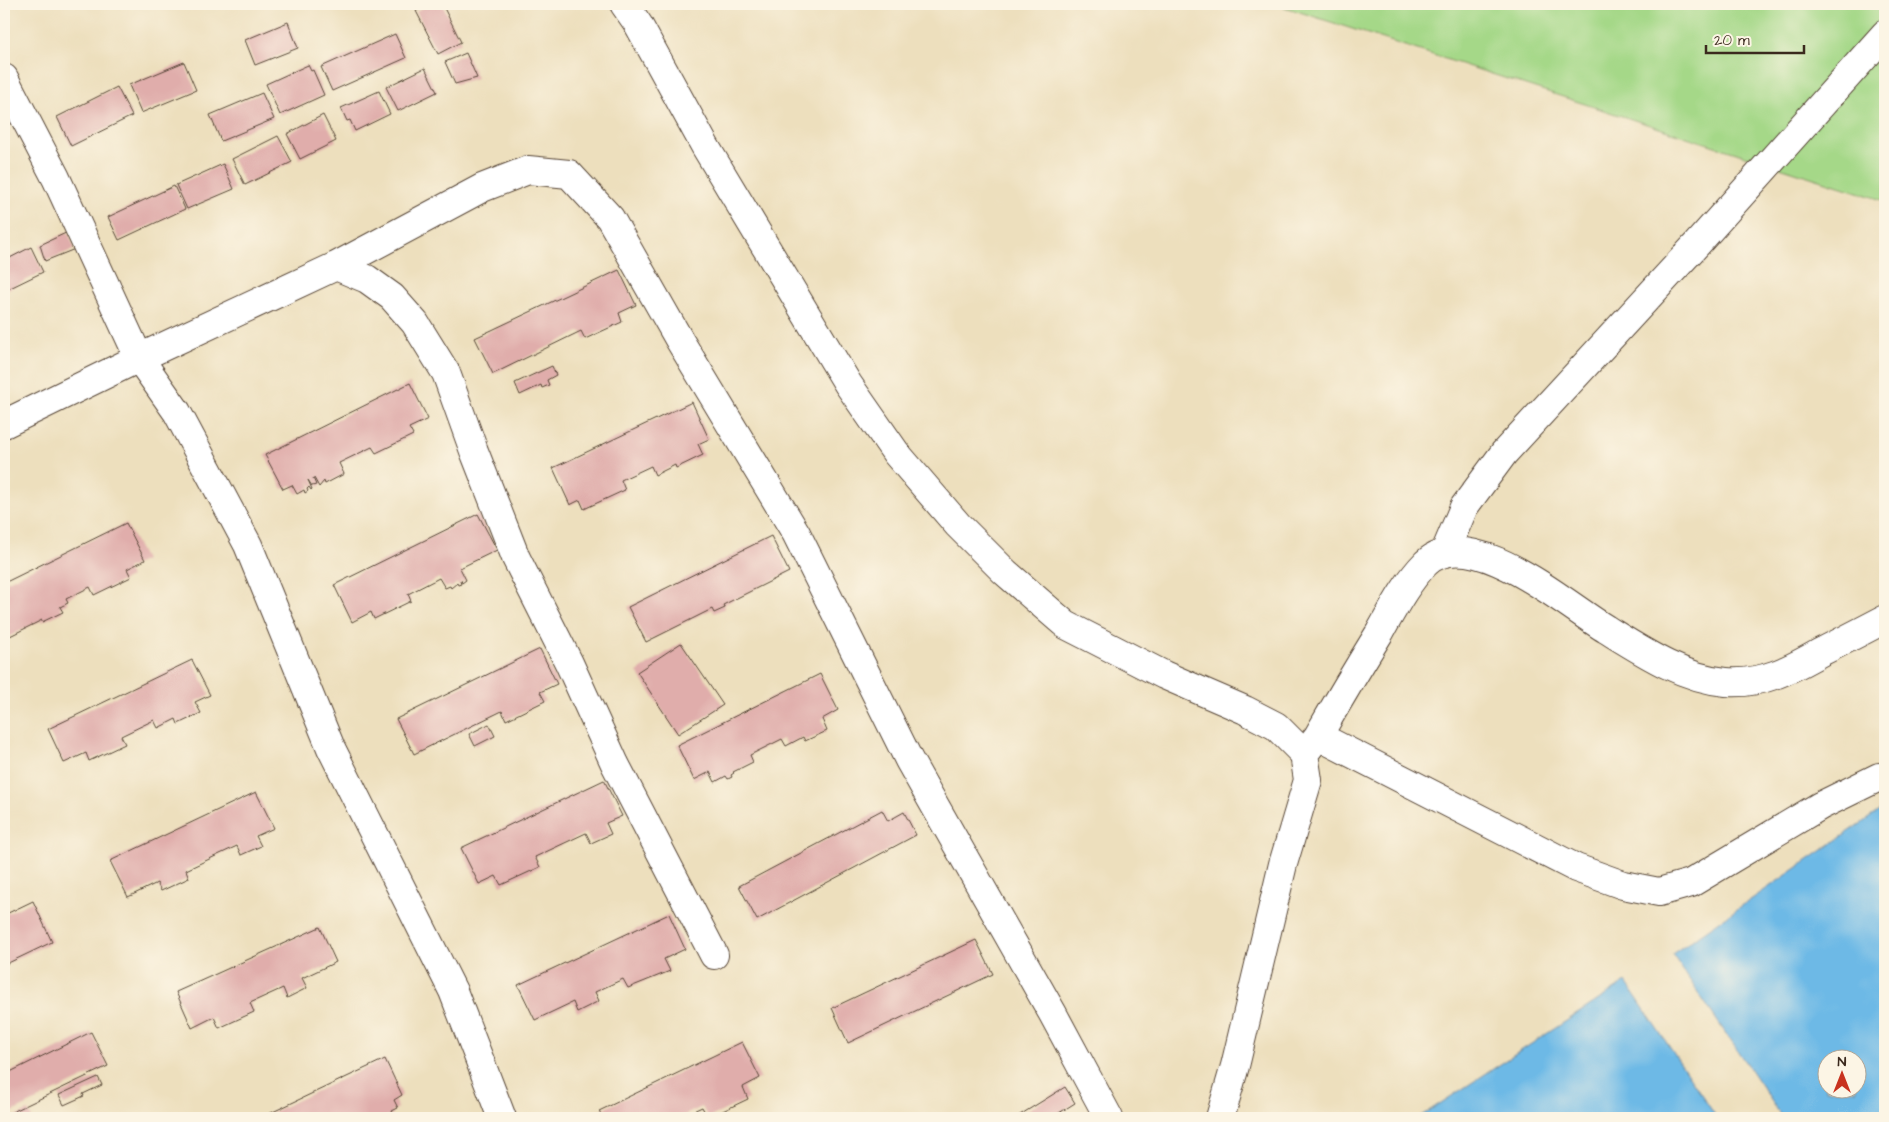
<svg xmlns="http://www.w3.org/2000/svg" width="1889" height="1122" font-family="'Architects Daughter',sans-serif">
<style>
.green{fill:#a5d888;stroke:#708153}
.water{fill:#6db9e6;stroke:#547282;fill-rule:evenodd}
.building{fill:#e0adab}
.lines{fill:none;stroke-linecap:round;stroke-linejoin:round}
.minor-casing{stroke:#564536;stroke-width:30}
.minor{stroke:#fff;stroke-width:28}
</style>
<rect width="100%" height="100%" fill="#fcf5e5"/>
<filter id="ink" filterUnits="userSpaceOnUse"><feTurbulence type="fractalNoise" baseFrequency=".02" numOctaves="2"/><feDisplacementMap in="SourceGraphic" scale="10" xChannelSelector="R" yChannelSelector="G"/><feConvolveMatrix kernelMatrix="1 2 1 2 8 2 1 2 1" color-interpolation-filters="sRGB"/></filter>
<filter id="wash" filterUnits="userSpaceOnUse"><feTurbulence type="fractalNoise" baseFrequency=".0096" numOctaves="4" result="noise"/><feDisplacementMap in="SourceGraphic" scale="20" xChannelSelector="R" yChannelSelector="G"/><feGaussianBlur stdDeviation="1.12" result="paint"/><feColorMatrix in="noise" values="0 0 0 0 0 0 0 0 0 0 0 0 0 0 0 0 0 1.4 0 .05"/><feComposite in="paint" operator="in"/></filter>
<g filter="url(#wash)">
<rect width="100%" height="100%" fill="#eddfbd"/>
<path class="green" d="M1275,4H1885V201Z"/>
<path class="water" d="M1885,807V1118H1783L1672,954ZM1826,1060H1856V1090H1826Z
M1626,982L1717,1118H1418Z"/>
<g id="blocks">
<path class="building" d="M430,4H442L461,42L438,54L416,11Z
M288,22L298,48L255,65L245,40Z
M395,34L406,58L332,91L321,67Z
M466,53L477,78L455,84L445,62Z
M184,62L196,90L141,113L129,85Z
M308,65L311,71L313,70L324,95L280,115L266,84Z
M425,68L437,92L398,111L386,87Z
M117,87L132,116L71,146L57,117Z
M379,91L390,114L355,131L350,120L347,121L341,108Z
M262,93L274,119L221,141L210,115Z
M323,115L336,141L300,159L287,134Z
M278,136L292,162L245,185L232,159Z
M223,164L234,189L187,209L176,185Z
M174,186L185,209L119,240L108,217Z
M68,232L75,249L45,261L40,245Z
M31,247L43,272L4,291V261Z
M619,270L636,305L619,313L622,322L585,339L581,331L493,374L475,338Z
M552,366L556,375L547,380L549,385L542,388L541,385L520,395L515,383Z
M410,383L428,419L409,428L413,435L376,453L372,447L339,463L344,474L325,484L324,481L319,487L314,478H313L316,485L312,486L308,480L312,489L311,490L309,487L307,489L308,491L305,493L304,490L297,494L292,485L283,489L265,455Z
M692,402L709,439L698,444L703,455L676,468L675,465L655,475L651,466L621,480L625,490L584,509L580,500L570,505L553,468Z
M478,514L497,550L460,568L466,580L462,583L461,580L460,581L461,584L458,585L457,583L451,588L450,586L445,588L439,578L408,594L411,601L374,619L371,612L352,622L334,585Z
M126,523L145,560L127,569L131,577L94,595L90,587L66,599L68,603L60,607L63,612L42,622V620L6,638L4,634V583Z
M771,536L789,572L723,605L725,608L714,613L712,609L646,642L628,607Z
M681,643L723,705L678,734L637,672Z
M540,649L557,684L540,692L545,701L506,720L502,711L414,754L396,719Z
M192,660L210,695L195,702L201,713L178,724L176,719L158,728L154,720L121,736L125,744L89,761L86,753L64,763L48,729Z
M820,674L838,710L822,719L827,731L805,741L803,737L786,746L782,739L750,755L753,762L733,772L734,773L731,775L732,777L728,779L726,776L715,782L710,772L694,780L677,745Z
M489,724L495,736L475,746L469,734Z
M604,780L622,816L606,823L611,834L591,843L586,833L535,857L540,867L501,885L496,876L479,884L461,848Z
M256,792L274,828L256,836L261,846L241,855L237,846L186,870L189,878L161,891L157,883L128,897L110,861Z
M882,810L888,821L904,812L916,835L757,920L739,886Z
M33,901L52,942L4,965V915Z
M669,914L685,949L664,959L670,971L628,988L623,979L595,992L599,1001L577,1012L573,1002L535,1020L518,985Z
M320,927L336,962L302,978L307,988L287,998L283,988L250,1003L254,1012L219,1028L214,1017L192,1028L176,992Z
M976,940L993,974L848,1043L832,1008Z
M91,1032L108,1066L4,1116V1075Z
M742,1042L760,1078L743,1087L748,1099L708,1118L702,1107L678,1118H602L599,1111Z
M385,1059L402,1095L394,1100L398,1108L392,1111L393,1114L383,1118H260Z
M98,1077L102,1085L83,1094L84,1096L64,1105L59,1095Z
M1065,1087L1075,1103L1051,1118H1015Z
M28,1111L32,1118H12Z"/>
</g>
</g>
<g filter="url(#ink)">
<use href="#blocks" fill-opacity="0" stroke="#564536" stroke-width="1"/>
<g class="lines">
<defs>
<path id="minor" d="M624,4L638,24L705,146L848,384L896,453L958,525L1005,572L1066,625L1164,675L1245,710L1276,726L1304,754L1308,780L1283,864L1235,1066L1220,1118
M4,78L56,178L139,358L177,412L248,545L331,748L453,991L502,1118
M336,266L367,279L392,297L415,323L446,373L474,451L516,558L569,663L615,764L714,955
M4,424L139,358L336,266L482,188L528,170L569,174L610,218L680,341L796,533L909,760L1053,1014L1109,1118
M1445,552L1464,507L1504,453L1696,245L1885,34
M1318,736L1576,868L1623,885L1659,892L1691,883L1820,806L1879,777H1885
M1304,754L1318,736C1338,701 1359,666 1380,632C1393,609 1407,582 1426,563C1471,521 1567,606 1606,629C1643,652 1682,678 1726,682C1762,685 1791,669 1821,652C1843,641 1864,630 1885,619"/>
</defs>
<use href="#minor" class="minor-casing"/>
<use href="#minor" class="minor"/>
</g>
</g>
<rect width="1889" height="1122" fill="none" stroke="#fcf5e5" stroke-width="20"/>
<g transform="translate(1842 1074)"><circle r="24" fill="#fcf5e5" stroke="#afa495"/>
<path d="M0-4L9 19L0 12L-9 19Z" fill="#c8321e"/>
<text y="-8" font-size="14" font-weight="bold" text-anchor="middle" fill="#3b2a1e">N</text>
</g>
<path d="M1706 45v8h98v-8" fill="none" stroke="#3b2a1e" stroke-width="2.5"/>
<text x="1714" y="45" font-size="15" fill="#3b2a1e" stroke="#fcf5e5" stroke-width="4" paint-order="stroke">20 m</text>
</svg>
